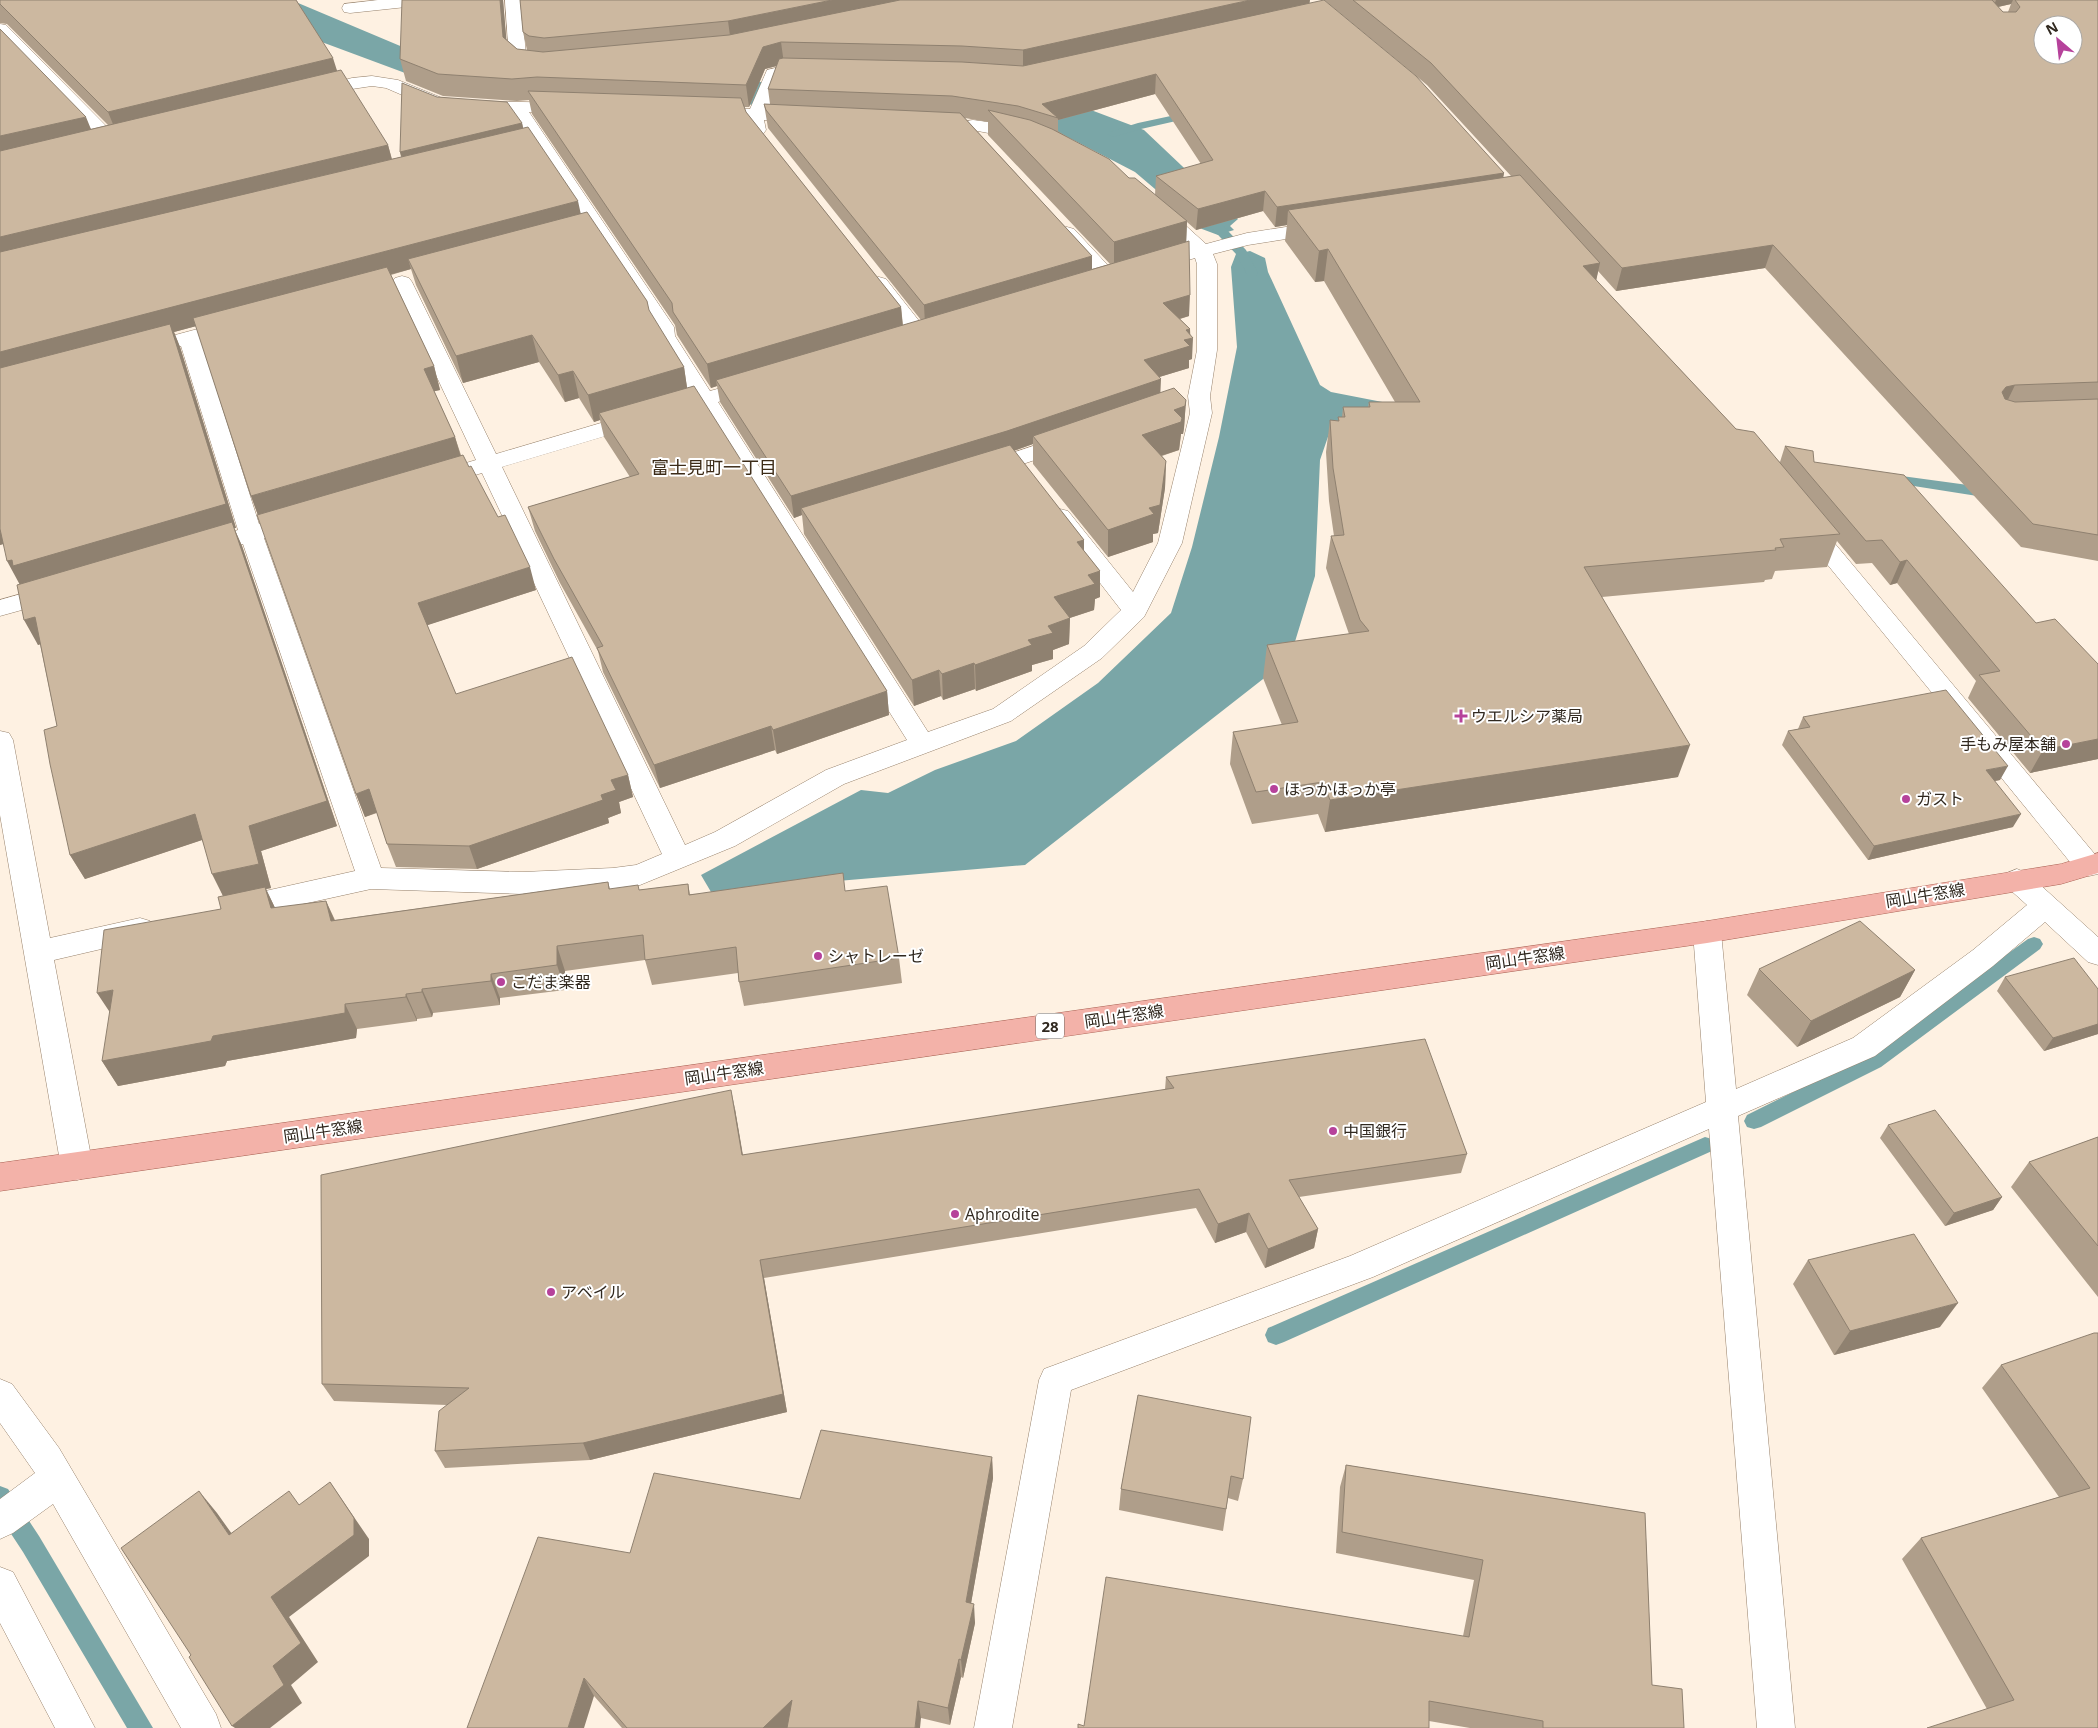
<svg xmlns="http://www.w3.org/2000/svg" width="2098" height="1728" font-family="'Open Sans','Noto Sans JP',sans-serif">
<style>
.water{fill:#7aa6a7}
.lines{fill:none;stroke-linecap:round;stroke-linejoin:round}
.stream{fill:#7aa6a7;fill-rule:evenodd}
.minor-casing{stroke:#97826c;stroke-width:1}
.major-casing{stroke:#aa6153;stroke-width:1}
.minor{fill:#fff;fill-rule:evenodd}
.major{fill:#f3b2a9;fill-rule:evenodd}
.wall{fill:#af9e8a;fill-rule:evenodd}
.shaded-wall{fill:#8f8170}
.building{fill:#ccb8a0;stroke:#8f8170;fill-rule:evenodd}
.poi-dot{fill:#b6429b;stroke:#fff;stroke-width:2}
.labels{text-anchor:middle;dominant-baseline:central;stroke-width:4;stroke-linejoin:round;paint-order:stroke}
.shield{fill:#fff;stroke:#6e6862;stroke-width:1}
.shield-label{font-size:15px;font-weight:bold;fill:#30281f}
.poi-label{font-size:16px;fill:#30281f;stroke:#fff;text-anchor:start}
.street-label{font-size:16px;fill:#30281f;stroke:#fff}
.neighbourhood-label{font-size:18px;fill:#3d2c18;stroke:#fff}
</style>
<rect width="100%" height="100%" fill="#fef1e2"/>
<path class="water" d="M291,0L424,56L591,83L760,82L852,84L1083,107L1144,130L1238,219L1230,226L1234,230L1218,235L1202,229L1135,172L1056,131L1006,117L772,106L432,83L319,41Z
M1250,251L1265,258L1268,272L1320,385L1331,392L1444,414L1330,431L1320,460L1315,576L1290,658L1025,865L711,892L701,875L861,790L888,793L935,770L1016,741L1098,683L1171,613L1192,547L1219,437L1237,347L1231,267L1236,254Z"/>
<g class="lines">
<path class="stream" d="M1194,111L1200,114L1198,116L1141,129L1113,137L1107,134L1109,132L1138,123Z
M1208,213L1212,214L1246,250L1258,273L1256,276H1248L1236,254L1204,220L1202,217Z
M1887,474L1990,488L1995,490L1997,493L1995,496L1990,498L1882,481L1880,478L1882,475Z
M2034,937L2040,939L2043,944L2040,949L1881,1067L1761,1127L1754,1129L1747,1127L1744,1121L1747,1115L1867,1055L2028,939Z
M1705,1137L1712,1139L1715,1145L1712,1151L1284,1342L1276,1345L1268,1342L1265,1335L1268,1328Z
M0,1486L8,1489L39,1536L153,1728H127L23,1552L0,1517Z"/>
<defs>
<path id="minor" d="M378,0H433L431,4L425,5L350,13L344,12L342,8L344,4Z
M505,0H521L526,55L533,60L551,63L554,67L551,71C536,74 518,70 509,57Z
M0,24L6,25L119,139L122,143L119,147L113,149L107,147L0,39Z
M784,66L817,67L820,71L817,75L780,77L768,110L810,113L813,117L810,121L804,122L764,120L766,130L763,134L757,135L751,134L745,122L746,119L706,116L703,112L706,108L712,107L750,109L767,70Z
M372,76L398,80L442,98L474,101L575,103L578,107L575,111L569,112H529L674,327L675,336L710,391L753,379L761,380L764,385L761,390L718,402L928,732L993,709L1084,646L1121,610L1052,521L1048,516L1052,511L1060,509L1068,511L1133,592L1158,543L1190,413L1188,396L1197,350V264L1195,258L1185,261L1178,259L1175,255L1178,251L1188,248L1150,214L1147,210L1150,206L1157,204L1164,206L1206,244L1247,233L1324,221L1331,223L1334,227L1331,231L1324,233L1248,245L1213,254L1217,264V350L1210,396L1212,413L1182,543L1144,617L1102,658L1011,721L844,784L735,846L640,885L613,890L523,894L371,889L235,919L225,916L221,908L225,900L355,871L243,544L203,556L195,553L191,548L195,543L238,530L181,346L141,356L134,354L131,350L134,346L235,319L242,321L245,325L242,329L201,341L259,524L298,513L306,515L310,520L306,525L264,538L381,868L523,872L613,868L636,865L662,854L482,473L437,486L429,484L426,479L429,474L476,460L392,282L395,278L402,276L409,278L412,282L496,454L692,396L655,336L654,327L511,112L442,108L423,104L386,88L372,86L352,89L313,99L307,98L304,94L307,90L352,78ZM699,408L907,740L826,770L715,832L685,845L502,467Z
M973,120L1003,124L1032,131L1035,135L1032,139L1026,140L967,129L964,125L967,121Z
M1067,227L1074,229L1116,274L1119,278L1116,282L1109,284L1102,282L1060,237L1057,233L1060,229Z
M879,277L886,279L927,331L930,335L927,339L920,341L913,339L872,287L869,283L872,279Z
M1069,434L1077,436L1080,441L1077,446L984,477L976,475L973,470L976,465Z
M1808,519L1816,521L2098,858V874L2089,876L2079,873L1800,531L1796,526L1800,521Z
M56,584L65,586L68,592L65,598L0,616V600Z
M0,731L9,733L13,740L50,938L140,918L150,921L154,929L150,937L140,940L54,960L93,1167L88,1177L77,1180L66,1177L61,1167L0,815Z
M2017,869L2027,873L2098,937V965L2088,962L2045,922L1993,966L1875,1056L1738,1116L1795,1728H1757L1709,1129L1373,1277L1071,1390L1012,1728H974L1039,1380L1044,1369L1350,1256L1706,1102L1693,932L1697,924L1707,921L1717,924L1721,932L1736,1089L1853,1038L1973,950L2027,905L2007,887L2003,880L2007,873Z
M0,1379L12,1384L59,1448L216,1714L221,1728H181L53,1504L13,1533L0,1539V1499L35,1473L0,1423Z
M0,1567L13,1572L95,1728H55L0,1623Z"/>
<path id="major" d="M2098,853V873L2061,884L1707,943L0,1191V1163L1707,921L2061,864Z"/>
</defs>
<use href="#minor" class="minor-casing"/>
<use href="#major" class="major-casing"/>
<use href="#minor" class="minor"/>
<use href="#major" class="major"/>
</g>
<path class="wall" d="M0,0L297,1L337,71L388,145L392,159L401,157L400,152L437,97L522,123L523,128L581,214L647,301L649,312L684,367L687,388L887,691L889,715L777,754L775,750L660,788L603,672L598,651L560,583L535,531L528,507L630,477L604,437L600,420L594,422L579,398L565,402L539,362L463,383L416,285L411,269L391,275L434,366L440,390L434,391L455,437L461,455L469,467L536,590L427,625L456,694L628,775L633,797L619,802L621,813L608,818L609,823L477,869L396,867L387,844L377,813L365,817L356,794L258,515L251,496L196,326L174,332L180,347L236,528H234L242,546L337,826L261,851L271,888L266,889L275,908L326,901L335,920L608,882L610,889L639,890L688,884L690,894L845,891L899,958L902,983L744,1006L739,982L738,973L652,985L645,960L565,971V990L500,998V1005L433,1013L432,1017L417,1019V1021L357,1029L356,1038L227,1061L225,1066L118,1086L102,1061L221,909L223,896L202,840L85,879L70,855L57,726L40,644L38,645L20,584L3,544L0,545V29L91,129L108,125L7,24L0,23Z
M503,0L506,39L517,49L527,50L523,32L520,0L1310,3L1504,173L1503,178L1511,176L1427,85L1324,0H2098V561L2021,547L1765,268L1616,291L1598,271L1596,280L1736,429L1780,462L1785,446L1814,462L2036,623L2098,664V759L2030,773L1968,698L1976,681L1897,583L1890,585L1872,563L1856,564L1837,541L1827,567L1775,571L1772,579L1765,580L1764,582L1602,597L1678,777L1325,832L1318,814L1252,824L1230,764L1233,732L1282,725L1263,678L1267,645L1349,634L1326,568L1331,536H1334L1329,501L1326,452L1330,420L1338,421V417H1342L1343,407H1368L1369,402H1395L1324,281L1315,282L1285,241L1287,225L1275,227L1263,211L1196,230L1187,222L1186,242L1189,316L1180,319L1190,329L1192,359L1189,360V368L1159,377L1160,393L1186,400L1184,428L1183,434H1181L1179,450L1162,456L1166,461L1165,488L1158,533L1153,534V542L1108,557L1033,464V444L1014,451L1084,540V551L1100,571V597L1095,599L1094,610L1070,618L1069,644L1053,650V659L1032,665V671L976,691L975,689L943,700L941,696L914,706L804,534L802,515L794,518L720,402L717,386L711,388L677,335L675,325L532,114L529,100L517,101L443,96L406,81L400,59ZM2011,4L2008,12H2003L1998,7ZM777,66L768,89L770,104H764L768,128L921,320L903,325L901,307L746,112L744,107H749L765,69ZM1155,94L1201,164L1156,176L1155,195L1058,131V120ZM965,118L988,122V135L1110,264L1092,269V256Z
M1803,717L2000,780L1995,781L2013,827L1868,860L1782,745L1788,731L1798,729Z
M1759,969L1915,970L1900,997L1797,1047L1747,995Z
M2005,977L2098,989V1034L2044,1051L1997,991Z
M1166,1077L1467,1154L1461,1173L1299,1197L1318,1229L1314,1248L1265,1268L1246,1232L1215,1243L1196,1208L764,1278L787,1412L590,1460L445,1468L435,1451L447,1405L334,1401L322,1384L735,1109L743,1155L1165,1090Z
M1888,1125L2002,1197L1993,1210L1945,1226L1880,1138Z
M2098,1137V1297L2011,1187L2029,1162Z
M1808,1260L1940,1327L1834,1355L1793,1284Z
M2098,1333V1728L1987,1709L1902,1559L1921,1538L2059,1497L1982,1388L2001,1365Z
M1138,1395L1243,1479L1238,1501L1228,1498L1223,1531L1119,1510L1121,1489Z
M992,1457L993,1478L971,1603L975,1623L963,1678L961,1677L950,1725L921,1718L787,1728H622L594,1696L467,1728L630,1553L800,1499Z
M1346,1465L1645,1513L1652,1685L1684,1728H1470L1429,1721L1084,1726L1463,1636L1474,1580L1336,1553L1340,1487Z"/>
<path class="shaded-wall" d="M500,0H503L508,58L503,37Z
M832,0H938L731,43L728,21Z
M1250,0H1310L1309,8L1023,72V50Z
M1996,0H2013L2011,4L1993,8Z
M781,42L784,64L765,69L749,107L746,85L763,47Z
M333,58L340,80L117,134L108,112Z
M1156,74L1155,94L1058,120V118L1042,104Z
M86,117L95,139L0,161V136Z
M522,123L525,136L404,165L400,152Z
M388,145L394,168L0,263V237Z
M1504,173L1500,193L1288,210L1287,225L1275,227L1277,207Z
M1265,191L1263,211L1196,230L1198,209Z
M578,201L583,224L408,259L411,269L174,332L180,347L236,528H234L242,546L337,826L261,851L271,888L266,889L277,912L224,898L212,874L259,864L20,585L7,561L0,378V352Z
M1187,221L1186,247L1114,268V242Z
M1773,245L1765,268L1616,291L1622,268Z
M1328,249L1324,281L1315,282L1319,251Z
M1092,256V274L925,324L924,305Z
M1600,263L1593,295L1583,266Z
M1190,295L1189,316L1162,324L1163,303Z
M901,307L903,330L716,380L717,386L711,388L707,364Z
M1190,329V339L1193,338L1192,359L1189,360V368L1143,382L1144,360L1186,330Z
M532,335L539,362L463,383L456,356Z
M434,366L440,390L431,392L424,369Z
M684,367L688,394L599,413L600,420L594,422L588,395Z
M573,371L579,398L565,402L558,375Z
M1161,379L1160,401L1033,436V444L1007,453L801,508L802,515L794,518L791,496Z
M2015,385L2004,408L2002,392L2006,387Z
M1186,400L1184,428L1183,434H1181L1179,450L1141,462L1142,435Z
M455,437L462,461L260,521L251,496Z
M1166,461L1165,488L1158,533L1153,534V542L1108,557V530Z
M0,523L10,542L0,545Z
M1084,540V565L1077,542Z
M1907,560L1897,583L1890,585L1900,562Z
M530,567L536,590L425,626L418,603Z
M1100,571V597L1095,599L1094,610L1054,623V597L1088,575Z
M35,617L48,642L38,645L24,620Z
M1070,618L1069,644L1053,650V659L1032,665V671L976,691L975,665L1028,640L1048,626Z
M974,663L975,689L943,700L942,674Z
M939,670L941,696L914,706L912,680Z
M887,691L889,715L777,754L773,730Z
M771,726L775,750L660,788L654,765Z
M2098,739V759L2030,773L2043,750Z
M1690,745L1678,777L1325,832L1330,800Z
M2008,766L2000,780L1978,784L1986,770Z
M628,775L633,797L619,802L621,813L608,818L609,823L477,869L469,846L601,795L611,780Z
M369,789L378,812L365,817L356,794Z
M195,814L208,838L85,879L70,855Z
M2021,814L2013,827L1868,860L1874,846Z
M326,901L337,926L331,921Z
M557,946L565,971V990L557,965Z
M1915,970L1900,997L1797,1047L1811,1021Z
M491,974L500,998V1005L491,981Z
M422,989L433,1013L432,1017L422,992Z
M113,990V1017L97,993Z
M406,994L417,1019V1021L406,997Z
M345,1004L357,1029L356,1038L227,1061L225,1066L118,1086L102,1061L213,1036Z
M2098,1024V1034L2044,1051L2053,1038Z
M731,1090L735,1109L746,1175L742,1155Z
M2002,1197L1993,1210L1945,1226L1954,1213Z
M1249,1213L1246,1232L1215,1243L1218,1224Z
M1318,1229L1314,1248L1265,1268L1268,1249Z
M760,1260L764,1278L787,1412L590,1460L583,1443Z
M1958,1303L1940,1327L1834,1355L1850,1331Z
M992,1457L993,1478L968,1621L966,1602Z
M330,1482L369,1539V1556L289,1617L318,1662L291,1685L302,1703L270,1728H235L232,1726L273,1666L271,1597Z
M199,1491L217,1513L247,1555L229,1535Z
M974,1604L975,1623L963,1678L961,1660Z
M959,1659L961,1677L950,1725L948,1708Z
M584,1678L594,1696L584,1728H568Z
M792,1700L797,1718L787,1728H763Z
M918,1701L921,1718L920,1728H915Z"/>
<path class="building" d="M0,0H296L333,58L108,112L0,4Z
M402,0H500L503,37L517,49L543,52L729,35L900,0H1250L1023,50L962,46L781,42L763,47L746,85L537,77L512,79L438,74L400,59Z
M520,0H832L728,21L544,38L529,36L523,32Z
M1324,0L1416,76L1504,173L1277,207L1265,191L1198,209L1156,176L1213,160L1156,74L1042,104L1058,118L1018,106L952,96L768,89L779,59L783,58L962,62L1023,66Z
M1353,0H1992L2003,12H2016L2020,7L2015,0H2098V382L2015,385L2006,387L2002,392L2005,399L2015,402L2098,399V535L2033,524L1773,245L1622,268L1431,63ZM2043,25H2073V55H2043Z
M0,29L86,117L0,136Z
M341,70L388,145L0,237V151Z
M402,83L437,97L507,102L522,123L400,152Z
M528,91L741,98L746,112L901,307L707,364L673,312L672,303Z
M764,104L960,113L1092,256L924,305L766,110Z
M988,110L1030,120L1052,129L1109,159L1129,178H1135L1187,221L1114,242Z
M528,127L578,201L0,352V252Z
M1520,175L1600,263L1583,266L1736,429L1754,432L1840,534L1780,539L1784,547L1775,548L1776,550L1584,567L1690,745L1330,800L1323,782L1256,792L1233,732L1298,722L1267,645L1369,631L1360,620L1331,536L1344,535L1333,468L1330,420L1339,421L1338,417H1345L1343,407H1370L1369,402H1420L1328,249L1319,251L1288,210Z
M587,212L647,301L649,310L684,367L588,395L573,371L558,375L532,335L456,356L408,259Z
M1189,241L1190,295L1163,303L1190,329L1186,330L1193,338L1184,340L1190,346L1144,360L1161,379L1007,431L791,496L716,380Z
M387,267L434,366L424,369L455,437L251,496L193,318Z
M170,324L226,504L13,566L12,560L7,561L0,529V368Z
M694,386L887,691L773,730L771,726L654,765L597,648L603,646L554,559L528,507L639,474L599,413Z
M1174,388L1186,400L1185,406L1174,410L1182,418L1181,422L1142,435L1166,461L1160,505L1149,508L1154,514L1108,530L1033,436Z
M1010,445L1084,540L1077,542L1100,571L1088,575L1095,584L1054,597L1070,618L1048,626L1053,633L1028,640L1032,645L975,665L974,663L942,674L939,670L912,680L801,508Z
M1785,446L1813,451L1814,462L1904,475L2036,623L2055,619L2098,664V739L2043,750L1979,675L2000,671L1907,560L1900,562L1882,540L1866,541Z
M463,455L469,467L471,466L498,517L505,515L530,567L418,603L456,694L572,657L628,775L611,780L616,790L601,795L603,800L469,846L387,844L369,789L356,794L257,515Z
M232,522L327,801L249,826L259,864L212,874L195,814L70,855L50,764L44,730L57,726L35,617L24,620L17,585Z
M1946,690L2008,766L1986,770L2021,814L1874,846L1788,731L1810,727L1803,717Z
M843,873L845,891L887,886L899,958L739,982L736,947L645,960L643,935L557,946V965L491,974V981L422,989V992L406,994V997L345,1004V1013L213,1036L211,1041L102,1061L113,990L97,993L104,930L221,909L218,897L265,887L271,908L326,901L331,921L608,882L609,889L638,885L639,890L688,884L689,895Z
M1860,921L1915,970L1811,1021L1759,969Z
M2074,958L2098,989V1024L2053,1038L2005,977Z
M1425,1039L1467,1154L1289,1180L1318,1229L1268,1249L1249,1213L1218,1224L1199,1189L760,1260L783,1394L583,1443L435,1451L439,1411L469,1388L322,1384L321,1175L731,1090L742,1155L1174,1088L1166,1077Z
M1935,1110L2002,1197L1954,1213L1888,1125Z
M2098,1137V1246L2029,1162Z
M1914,1234L1958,1303L1850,1331L1808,1260Z
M2094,1333H2098V1728H1927L2014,1700L1921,1538L2090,1488L2001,1365Z
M1138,1395L1251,1417L1243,1479L1231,1476L1226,1509L1121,1489Z
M821,1430L992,1457L966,1602L974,1604L961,1660L959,1659L948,1708L918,1701L915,1728H787L792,1700L763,1728H627L584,1678L568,1728H467L538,1537L630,1553L654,1473L800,1499Z
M1346,1465L1645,1513L1652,1685L1682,1689L1684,1728H1543V1721L1429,1701V1728H1078V1724L1084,1726L1106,1577L1469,1637L1483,1560L1342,1532Z
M330,1482L354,1518V1535L271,1597L301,1643L273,1666L284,1685L232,1726L189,1657L191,1655L121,1548L199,1491L229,1535L289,1491L299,1505Z"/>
<g class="poi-dot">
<path d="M1458.5 708.5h5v5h5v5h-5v5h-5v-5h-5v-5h5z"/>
<circle cx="2066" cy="744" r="5"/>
<circle cx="1274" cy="789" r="5"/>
<circle cx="1906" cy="799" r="5"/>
<circle cx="818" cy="956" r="5"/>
<circle cx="501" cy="982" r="5"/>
<circle cx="1333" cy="1131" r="5"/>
<circle cx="955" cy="1214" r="5"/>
<circle cx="551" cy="1292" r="5"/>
</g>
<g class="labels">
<rect class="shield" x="1036" y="1013.5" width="28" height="25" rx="4"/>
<g class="shield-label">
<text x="1050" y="1026">28</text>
</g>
<g class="poi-label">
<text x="1471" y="716">ウエルシア薬局</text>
<text x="2056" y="744" text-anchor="end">手もみ屋本舗</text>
<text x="1284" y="789">ほっかほっか亭</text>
<text x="1916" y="799">ガスト</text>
<text x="828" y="956">シャトレーゼ</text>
<text x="511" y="982">こだま楽器</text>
<text x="1343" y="1131">中国銀行</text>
<text x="965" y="1214">Aphrodite</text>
<text x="561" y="1292">アベイル</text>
</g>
<g class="street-label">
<text transform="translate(1925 895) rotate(-9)">岡山牛窓線</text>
<text transform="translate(1525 958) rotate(-8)">岡山牛窓線</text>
<text transform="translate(1124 1016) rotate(-8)">岡山牛窓線</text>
<text transform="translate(724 1073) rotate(-8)">岡山牛窓線</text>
<text transform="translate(323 1131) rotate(-8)">岡山牛窓線</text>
</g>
<g class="neighbourhood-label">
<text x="714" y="467">富士見町一丁目</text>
</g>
</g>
<g transform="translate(2058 40) rotate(332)"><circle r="24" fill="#ffffff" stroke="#aca9a5"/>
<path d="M0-4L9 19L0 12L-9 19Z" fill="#b6429b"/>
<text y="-8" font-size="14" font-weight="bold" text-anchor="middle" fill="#30281f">N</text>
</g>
</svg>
